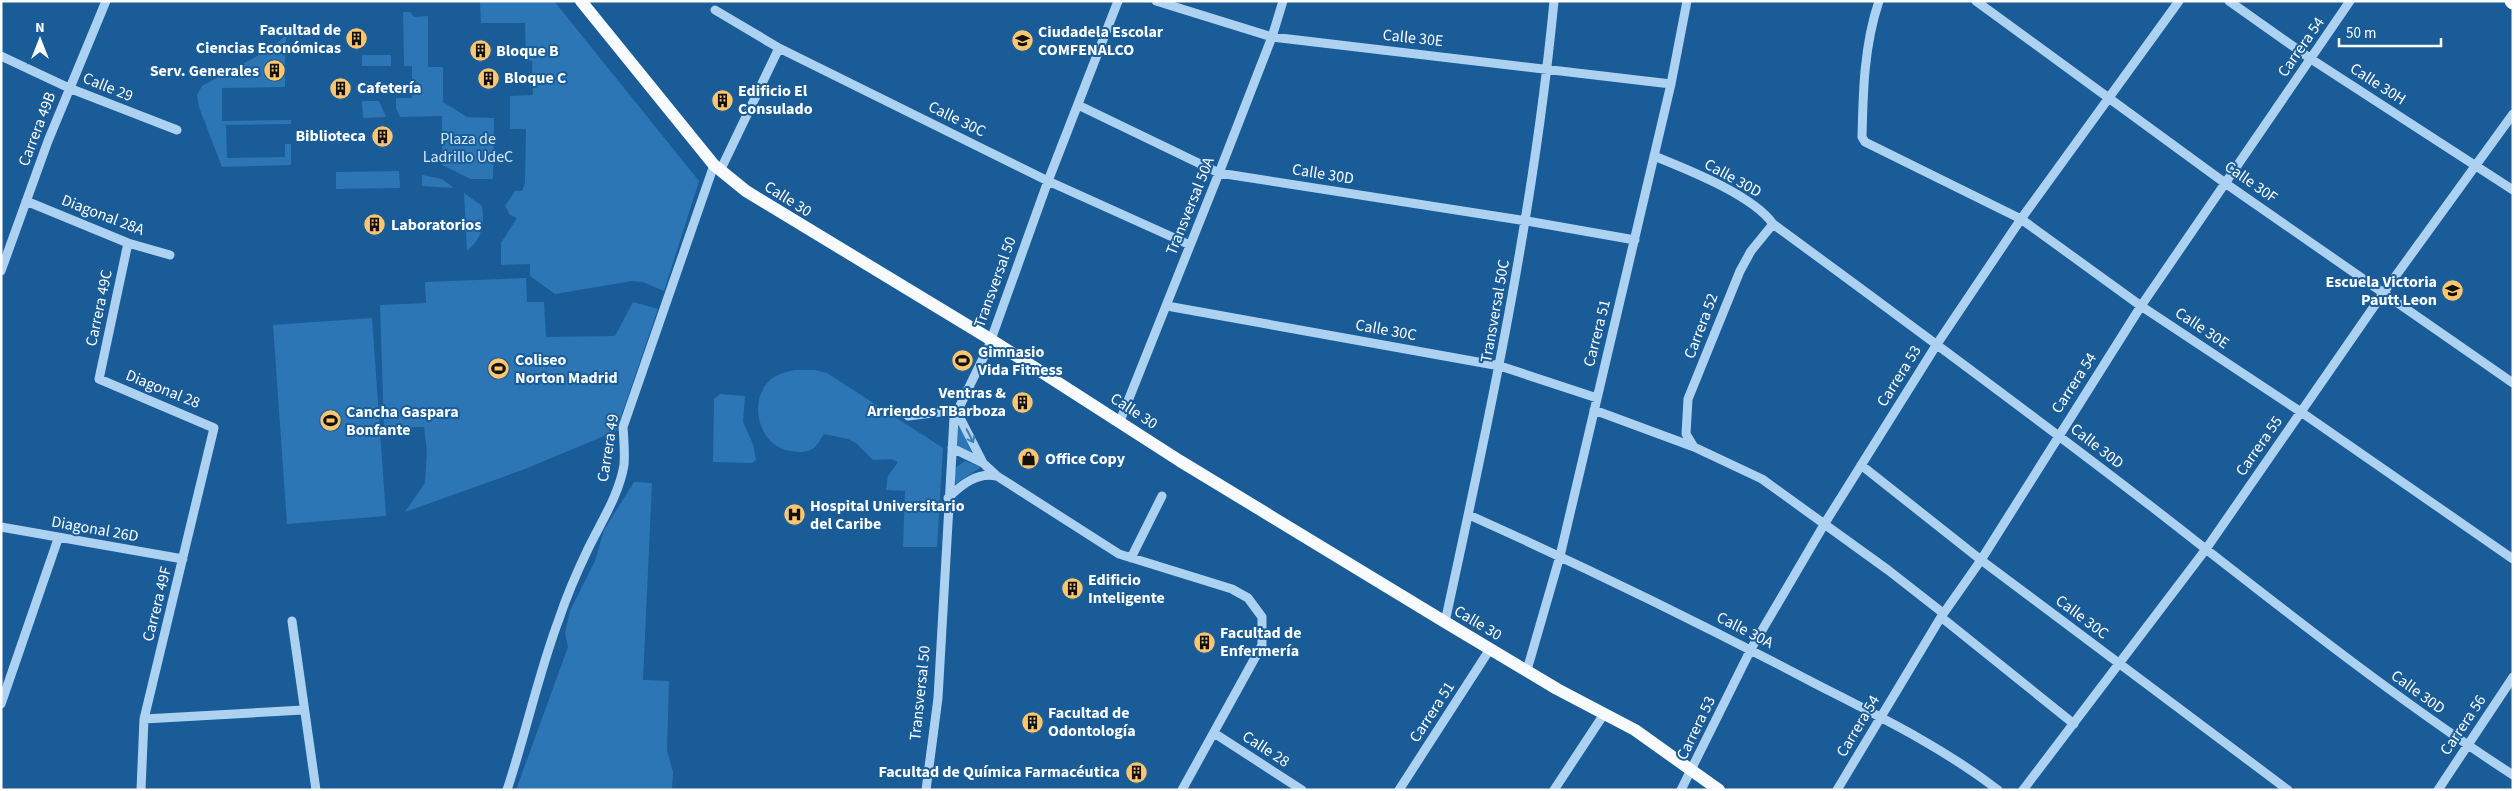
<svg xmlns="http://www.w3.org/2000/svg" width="2514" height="791" font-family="'Source Sans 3',sans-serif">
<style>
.green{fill:#2d76b6}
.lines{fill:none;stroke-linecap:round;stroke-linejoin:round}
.minor{stroke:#add2f1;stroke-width:9}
.major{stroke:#f7fbff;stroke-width:12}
.highway{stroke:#fff;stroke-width:15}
.oneway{stroke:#457fb3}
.labels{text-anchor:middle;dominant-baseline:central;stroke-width:4;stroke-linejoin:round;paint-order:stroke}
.poi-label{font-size:16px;font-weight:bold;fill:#fff;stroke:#195c98;text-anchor:start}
.street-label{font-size:16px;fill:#fff;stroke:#195c98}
.park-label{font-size:16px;fill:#d4eafc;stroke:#195c98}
</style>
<rect width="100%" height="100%" fill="#195c98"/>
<path class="green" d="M480,1H554L699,181L664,291L643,282L632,281L555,294L530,276V264L501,265V243L517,218L510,215L505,206L515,191H522L525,183L526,129H510V96L533,95L532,61L526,60L525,23H481Z
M403,12H410L414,17L428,16V67H443V102L467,117L494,118L493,179H471L442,165V116L400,117L396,108V98H412V66H404Z
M286,36L285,65H265V76H285V87L222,88V121L291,120V124L226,125L227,158L285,157V144H291V165L222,167L199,107L197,95L202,86L263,53Z
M362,55H391V66H362Z
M362,101H379L386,117L363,118Z
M399,171L400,188L336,189V172Z
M422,175L442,179L454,188L422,186Z
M464,193L482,206C485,225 482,238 467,251Z
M526,278L527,302H544L546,337L615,336L633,302L658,309L616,431L525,469L405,512L425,483L427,452L424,427L384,428L380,305L426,303L425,282Z
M372,318L386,516L287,524L273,325Z
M795,370H815L827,373L943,448L937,547H903L905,491L886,490L888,476L898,462L891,459L873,460L856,443L848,439L824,434C821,438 818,446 812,449C806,453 796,452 790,451C759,446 747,402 770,380C777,374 786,372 795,370Z
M720,394L745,396L743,422L753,444L756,460L752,463L713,462L714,399Z
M958,420L973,455L956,446Z
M965,461L981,467L954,485L955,468Z
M634,482L652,483L643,680L669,681L667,750L673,772L672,790H516L568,647L565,633L570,611L595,561L604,530Z"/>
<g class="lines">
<path class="minor" d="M1156,1L1272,37L1671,84
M1879,1C1864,45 1863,92 1862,137L1865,142L2021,219L2141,306L2301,412L2513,559
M1976,1L2225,183L2513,383
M2229,1L2311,59L2513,190
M715,10L779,48L1048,181L1190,245
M1,56L69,88L177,130
M1078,105L1219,173L1527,221L1635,240
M1654,156C1686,169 1753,195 1773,224C1900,317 2027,411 2152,507C2270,599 2387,693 2513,775
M720,171L779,48
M26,201L128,243L170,255
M128,243L99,379L214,428L144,719L141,790
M1,271L48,141L106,1
M1167,306L1500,366L1597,398
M956,410L983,463
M1594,410L1694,447L1762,479L1888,570L1943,613
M908,416L956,410
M1120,421L1219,173L1272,37L1283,1
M1694,447L1686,434L1688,399L1740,271L1751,251L1773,224
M952,448L983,463L997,476L1119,554L1232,589L1248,598L1262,617V645L1182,790
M1861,465L1981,560L2288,790
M948,498C961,485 977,472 996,476
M1469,515C1585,567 1700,623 1812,682C1876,715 1941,746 1998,790
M1,527L183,559
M1131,558L1162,496
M1941,617L2074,724
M292,621L316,790
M1445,622C1490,416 1534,211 1554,1
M1527,670L1560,556L1671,84L1687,1
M1,704L58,539
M144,719L303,710
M1214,733L1302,790
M507,790C526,733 538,675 559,619C567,595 577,572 588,549C601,522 619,495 624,465C625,453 624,440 623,427L714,165
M926,790L938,698L954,418L988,348L1048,181L1118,1
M1399,790L1490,649
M1554,790L1604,714
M1681,790L1751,649L1825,523L1937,344L2021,219L2179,1
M1837,790L1941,617L1981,560L2141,306L2350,1
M2023,790L2206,549L2384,292L2513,114
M2438,790L2513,677"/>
<path class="major" d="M581,1L714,165L746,191L990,339L1180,461L1445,622L1557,689L1635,730L1719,790"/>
<path class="highway" d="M2512,1L2513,2"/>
</g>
<defs><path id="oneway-shaft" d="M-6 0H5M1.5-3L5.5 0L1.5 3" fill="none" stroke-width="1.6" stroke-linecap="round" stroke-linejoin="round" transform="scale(1.25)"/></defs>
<use class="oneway" href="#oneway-shaft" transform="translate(970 436) rotate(63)"/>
<defs>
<symbol id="building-disc" viewBox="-11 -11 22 22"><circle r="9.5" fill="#ffc76d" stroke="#195c98"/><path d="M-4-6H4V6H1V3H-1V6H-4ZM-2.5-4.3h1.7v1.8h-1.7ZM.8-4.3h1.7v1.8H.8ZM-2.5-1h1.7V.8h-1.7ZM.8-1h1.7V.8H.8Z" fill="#111"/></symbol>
<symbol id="school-disc" viewBox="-11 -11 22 22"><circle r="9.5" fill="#ffc76d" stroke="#195c98"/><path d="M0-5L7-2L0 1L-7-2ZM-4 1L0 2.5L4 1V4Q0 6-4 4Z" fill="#111"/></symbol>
<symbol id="stadium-disc" viewBox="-11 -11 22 22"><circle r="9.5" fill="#ffc76d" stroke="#195c98"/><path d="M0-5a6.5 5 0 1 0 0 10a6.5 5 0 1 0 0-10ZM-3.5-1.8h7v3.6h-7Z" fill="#111"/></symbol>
<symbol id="shop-disc" viewBox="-11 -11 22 22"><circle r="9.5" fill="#ffc76d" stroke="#195c98"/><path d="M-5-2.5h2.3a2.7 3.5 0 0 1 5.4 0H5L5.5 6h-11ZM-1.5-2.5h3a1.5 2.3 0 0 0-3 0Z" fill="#111"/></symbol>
<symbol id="hospital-disc" viewBox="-11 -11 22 22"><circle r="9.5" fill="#ffc76d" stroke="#195c98"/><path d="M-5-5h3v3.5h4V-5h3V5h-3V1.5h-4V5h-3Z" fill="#111"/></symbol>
</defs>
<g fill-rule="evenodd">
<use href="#building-disc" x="344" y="26" width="25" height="25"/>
<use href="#school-disc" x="1010" y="28" width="25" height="25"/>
<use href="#building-disc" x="468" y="38" width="25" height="25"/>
<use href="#building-disc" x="262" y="58" width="25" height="25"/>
<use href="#building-disc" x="476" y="66" width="25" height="25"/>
<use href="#building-disc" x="328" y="76" width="25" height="25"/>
<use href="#building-disc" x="710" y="88" width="25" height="25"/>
<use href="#building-disc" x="370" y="124" width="25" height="25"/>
<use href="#building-disc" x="362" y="212" width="25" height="25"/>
<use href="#school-disc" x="2440" y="278" width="25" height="25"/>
<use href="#stadium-disc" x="950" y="348" width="25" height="25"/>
<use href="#stadium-disc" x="486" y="356" width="25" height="25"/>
<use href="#building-disc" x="1010" y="390" width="25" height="25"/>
<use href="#stadium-disc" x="318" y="408" width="25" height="25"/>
<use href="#shop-disc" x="1016" y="446" width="25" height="25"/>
<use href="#hospital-disc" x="782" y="502" width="25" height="25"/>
<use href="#building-disc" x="1060" y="576" width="25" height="25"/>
<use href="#building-disc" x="1192" y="630" width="25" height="25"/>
<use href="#building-disc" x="1020" y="710" width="25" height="25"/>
<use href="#building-disc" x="1124" y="760" width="25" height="25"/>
</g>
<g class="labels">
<g class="poi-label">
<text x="341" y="30" text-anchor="end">Facultad de<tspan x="341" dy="18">Ciencias Económicas</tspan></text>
<text x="1038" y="32">Ciudadela Escolar<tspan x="1038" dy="18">COMFENALCO</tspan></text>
<text x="496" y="51">Bloque B</text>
<text x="259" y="71" text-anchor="end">Serv. Generales</text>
<text x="504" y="78">Bloque C</text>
<text x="357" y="88">Cafetería</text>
<text x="738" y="91">Edificio El<tspan x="738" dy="18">Consulado</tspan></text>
<text x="366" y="136" text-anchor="end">Biblioteca</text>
<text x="391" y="225">Laboratorios</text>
<text x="2437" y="282" text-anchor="end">Escuela Victoria<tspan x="2437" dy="18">Pautt Leon</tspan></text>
<text x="978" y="352">Gimnasio<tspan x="978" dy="18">Vida Fitness</tspan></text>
<text x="515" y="360">Coliseo<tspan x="515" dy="18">Norton Madrid</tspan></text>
<text x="1006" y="393" text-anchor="end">Ventras &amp;<tspan x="1006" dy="18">Arriendos TBarboza</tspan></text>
<text x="346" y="412">Cancha Gaspara<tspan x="346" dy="18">Bonfante</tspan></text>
<text x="1045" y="459">Office Copy</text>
<text x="810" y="506">Hospital Universitario<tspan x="810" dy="18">del Caribe</tspan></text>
<text x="1088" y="580">Edificio<tspan x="1088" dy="18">Inteligente</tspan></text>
<text x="1220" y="633">Facultad de<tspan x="1220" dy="18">Enfermería</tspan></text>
<text x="1048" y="713">Facultad de<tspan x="1048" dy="18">Odontología</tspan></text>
<text x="1120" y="772" text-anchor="end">Facultad de Química Farmacéutica</text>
</g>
<g class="street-label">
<text transform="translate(1413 38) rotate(6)">Calle 30E</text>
<text transform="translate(2301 47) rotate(-55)">Carrera 54</text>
<text transform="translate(2378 84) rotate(33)">Calle 30H</text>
<text transform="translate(108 87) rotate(22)">Calle 29</text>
<text transform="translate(957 119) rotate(26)">Calle 30C</text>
<text transform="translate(37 129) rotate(-69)">Carrera 49B</text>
<text transform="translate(1323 174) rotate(9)">Calle 30D</text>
<text transform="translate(1733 178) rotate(29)">Calle 30D</text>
<text transform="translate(2251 182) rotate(35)">Calle 30F</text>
<text transform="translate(788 199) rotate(32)">Calle 30</text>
<text transform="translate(1190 206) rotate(-68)">Transversal 50A</text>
<text transform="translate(103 215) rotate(21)">Diagonal 28A</text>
<text transform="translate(995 282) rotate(-70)">Transversal 50</text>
<text transform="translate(99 308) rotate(-78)">Carrera 49C</text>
<text transform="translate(1495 311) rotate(-80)">Transversal 50C</text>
<text transform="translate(1701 326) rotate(-69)">Carrera 52</text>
<text transform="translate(2202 328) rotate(34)">Calle 30E</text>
<text transform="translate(1386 330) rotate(10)">Calle 30C</text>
<text transform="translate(1597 333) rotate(-76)">Carrera 51</text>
<text transform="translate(1899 376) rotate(-58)">Carrera 53</text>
<text transform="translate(2074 383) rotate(-57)">Carrera 54</text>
<text transform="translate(163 389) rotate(22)">Diagonal 28</text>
<text transform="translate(1134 411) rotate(33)">Calle 30</text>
<text transform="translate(2097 446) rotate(38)">Calle 30D</text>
<text transform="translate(2259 446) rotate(-55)">Carrera 55</text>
<text transform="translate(608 448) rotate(-81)">Carrera 49</text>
<text transform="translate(95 529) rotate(10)">Diagonal 26D</text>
<text transform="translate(157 604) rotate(-76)">Carrera 49F</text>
<text transform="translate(2082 617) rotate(37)">Calle 30C</text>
<text transform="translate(1478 623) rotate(31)">Calle 30</text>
<text transform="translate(1745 630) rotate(27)">Calle 30A</text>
<text transform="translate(2418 692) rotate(36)">Calle 30D</text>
<text transform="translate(920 693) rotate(-84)">Transversal 50</text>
<text transform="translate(1432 712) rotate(-57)">Carrera 51</text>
<text transform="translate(2463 725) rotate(-56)">Carrera 56</text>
<text transform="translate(1858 726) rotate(-59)">Carrera 54</text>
<text transform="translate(1696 728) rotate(-64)">Carrera 53</text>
<text transform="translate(1266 749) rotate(33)">Calle 28</text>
</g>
<g class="park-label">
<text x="468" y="139">Plaza de<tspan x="468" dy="18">Ladrillo UdeC</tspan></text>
</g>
</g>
<rect width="2514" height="791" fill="none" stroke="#ffffff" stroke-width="5"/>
<g transform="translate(40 40)" stroke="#195c98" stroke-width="4" paint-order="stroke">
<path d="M0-4L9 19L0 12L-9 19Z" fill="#ffffff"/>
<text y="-8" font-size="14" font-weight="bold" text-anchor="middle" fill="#ffffff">N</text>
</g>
<path d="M2339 38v8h102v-8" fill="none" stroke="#ffffff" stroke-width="2.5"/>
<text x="2346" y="38" font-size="15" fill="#ffffff" stroke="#195c98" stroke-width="4" paint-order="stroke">50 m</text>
</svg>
